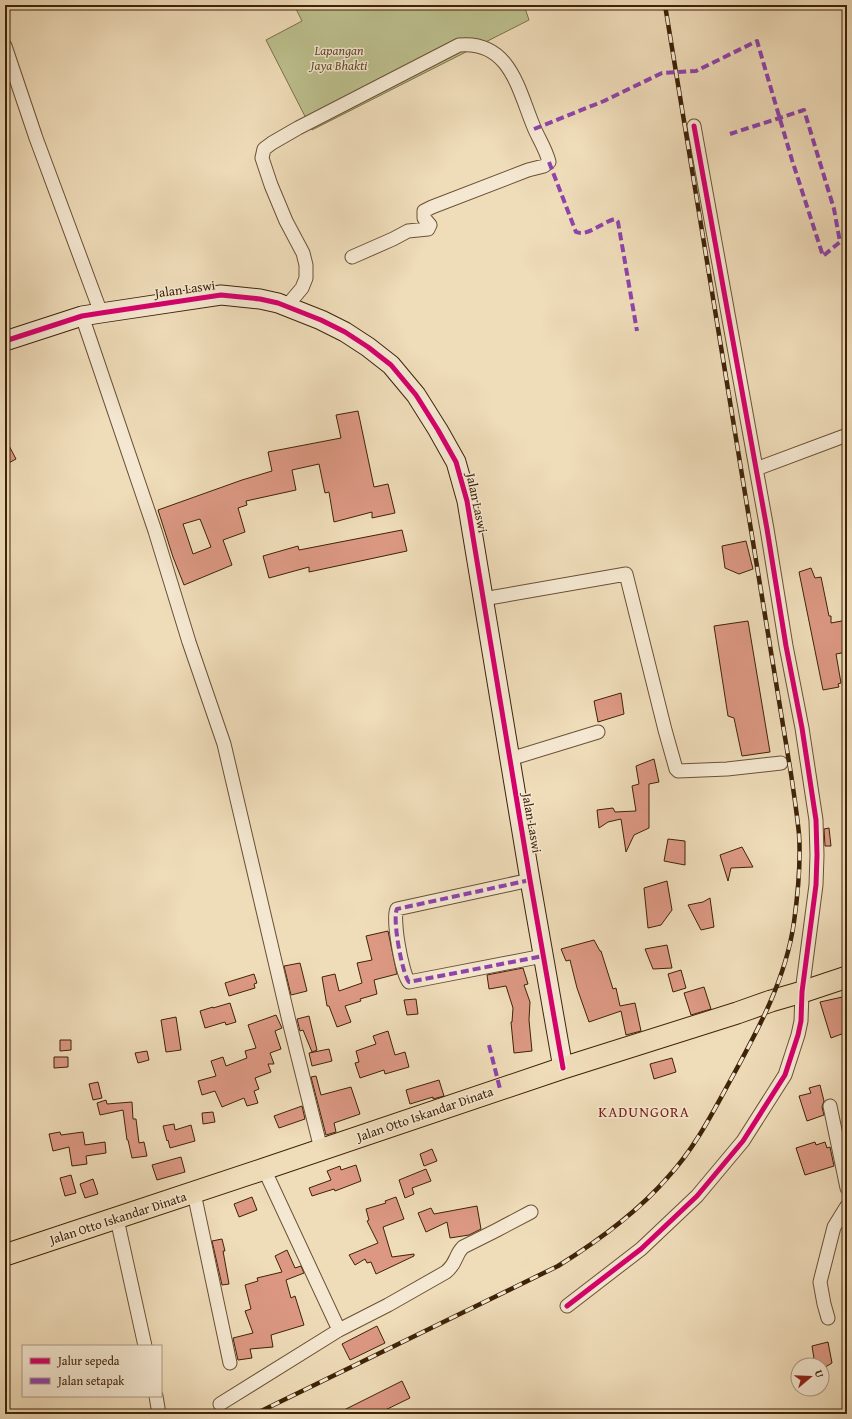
<svg xmlns="http://www.w3.org/2000/svg" width="852" height="1419" font-family="'Gentium Book Plus',serif">
<style>
.green{fill:#bcbf8d;stroke:#7d714a}
.building{fill:#dc9883;stroke:#3e2307;fill-rule:evenodd}
.lines{fill:none;stroke-linecap:round;stroke-linejoin:round}
.street-casing{stroke:#6a5134;stroke-width:15}
.secondary-casing{stroke:#3e2307;stroke-width:21}
.primary-casing{stroke:#3e2307;stroke-width:23}
.street{stroke:#f5e8d2;stroke-width:13}
.secondary{stroke:#f5e8d2;stroke-width:19}
.primary{stroke:#efdcb9;stroke-width:21}
.rail-casing{stroke:#3e2307;stroke-width:4.5}
.rail{stroke:#f5e8d2;stroke-width:3;stroke-dasharray:9;stroke-linecap:butt}
.quiet{stroke:#8e44ad;stroke-width:4;stroke-dasharray:8 4;stroke-linecap:butt}
.cycleway-casing{stroke:#f5e8d2;stroke-width:8}
.cycleway{stroke:#d6006c;stroke-width:5}
.labels{text-anchor:middle;dominant-baseline:central;stroke-width:3;stroke-linejoin:round;paint-order:stroke}
.park-label{font-size:13px;font-style:italic;fill:#5e4a28;stroke:#f5e8d2}
.street-label{font-size:13px;fill:#3e2307;stroke:#f5e8d2}
.quarter-label{font-size:15px;letter-spacing:1px;fill:#7a1f14;stroke:#f5e8d2}
</style>
<rect width="100%" height="100%" fill="#efdcb9"/>
<filter id="stains"><feTurbulence type="fractalNoise" baseFrequency=".005" numOctaves="4"/><feColorMatrix values="0 0 0 0 .2 0 0 0 0 .09 0 0 0 0 .02 0 0 0 .5 -.17"/></filter>
<radialGradient id="worn" r=".72"><stop offset=".6" stop-color="#630" stop-opacity="0"/><stop offset="1" stop-color="#630" stop-opacity=".3"/></radialGradient>
<path class="green" d="M294,5H524L529,20L312,130L266,40L302,21Z"/>
<path class="building" d="M358,411L374,487L388,484L395,513L372,518V512L334,522L329,492L325,493L319,464L292,470L296,490L246,501L247,505L238,508L245,532L223,540L232,565L184,585L173,557L158,510L242,480L272,471L268,452L341,438L336,415ZM200,519L211,547L193,554L183,524Z
M5,438L16,459L5,465Z
M402,530L407,551L309,572V567L269,578L263,556L298,546L299,550Z
M746,541L753,569L739,574L725,568L722,546Z
M811,568L815,578L821,577L829,616H831V623L847,620V652L836,654L841,683L838,684L839,687L823,690L799,572Z
M748,621L770,752L742,756L734,718L728,716L714,626Z
M621,693L624,714L598,722L594,701Z
M654,759L659,782L649,784V828L634,835L626,852L621,819L608,822L599,828L597,810L613,808L615,812L636,811L632,786L639,784L636,766Z
M829,828L831,846H825L824,829Z
M668,839L685,841V865L664,861Z
M742,847L753,867L731,868L728,881L720,855Z
M667,881L672,910L661,925L648,928L644,888Z
M710,898L714,927L701,930L688,905L703,902Z
M388,931L397,974L374,980L377,994L360,999L361,1001L345,1006L351,1022L337,1027L329,1006H327L322,977L335,974L339,991L362,983L357,963L372,960L366,936Z
M594,940L600,951H601L613,989L616,988L620,1006L635,1003L641,1031L626,1035L621,1011L589,1022L577,988L570,960L566,961L561,949Z
M667,945L672,968L653,969L645,949Z
M300,963L307,991L291,995L284,966Z
M523,968L528,984L524,985L530,1002L529,1020L532,1051L514,1053L511,1022H512L513,1008L506,986L489,989L487,975Z
M681,970L686,988L673,992L668,974Z
M254,974L257,983L254,984L255,988L229,996L225,983Z
M704,987L711,1009L691,1015L684,993Z
M847,996V1032L831,1038L820,1002Z
M416,999L418,1014L407,1015L404,1000Z
M230,1003L236,1022L226,1025L225,1022L205,1028L200,1011L213,1007V1008Z
M276,1015L282,1028L275,1031L281,1049L270,1053L274,1064H268L271,1072L255,1078L259,1089L254,1091L258,1103L247,1106L244,1098L222,1107L215,1091L202,1095L198,1081L216,1076L211,1061L223,1057L226,1066L247,1058L245,1051L256,1048L248,1025L265,1019Z
M309,1016L317,1050L312,1052L303,1030L300,1031L297,1019Z
M176,1017L181,1050L166,1052L161,1020Z
M388,1031L395,1055L405,1052L409,1067L385,1074L384,1070L360,1078L355,1063L359,1062L356,1051L376,1044L373,1036Z
M60,1040H71V1050L60,1051Z
M329,1049L332,1061L312,1066L309,1053Z
M147,1051L149,1060L138,1063L135,1053Z
M54,1057H68V1067L54,1068Z
M672,1058L676,1072L654,1079L650,1064Z
M316,1076L321,1095L351,1087L360,1114L334,1123L336,1132L326,1135L311,1077Z
M439,1080L444,1096L433,1099V1097L410,1104L406,1090Z
M98,1082L102,1098L93,1100L89,1084Z
M820,1085L824,1101L822,1107L824,1115L807,1121L799,1096L811,1093L809,1088Z
M106,1100L107,1104L132,1102L133,1119H136L139,1143L144,1142L147,1156L132,1158L128,1140H127L123,1110L100,1115L97,1103Z
M302,1106L305,1119L279,1128L274,1116Z
M213,1112L215,1122L203,1124L202,1113Z
M174,1124L175,1130L191,1125L195,1141L170,1148L168,1140L167,1141L163,1126Z
M60,1132L61,1135L83,1132L85,1145L105,1142L106,1153L86,1156L87,1164L72,1166L69,1147L53,1151L49,1134Z
M815,1142L816,1145L825,1142L827,1148L830,1147L834,1166L805,1175L796,1148Z
M432,1149L437,1161L424,1166L420,1154Z
M181,1157L185,1172L157,1180L152,1165Z
M356,1165L361,1181L335,1191L334,1189L312,1196L309,1188L331,1180L327,1171L340,1166L341,1170Z
M426,1169L431,1181L412,1188L414,1194L405,1198L399,1180Z
M71,1175L76,1193L65,1196L60,1178Z
M93,1179L98,1194L85,1198L80,1184Z
M252,1197L257,1210L239,1217L234,1204Z
M396,1197L404,1219L383,1227L392,1257L414,1254V1256L376,1274L371,1262L367,1263L365,1259L355,1265L349,1255L378,1243L367,1221L369,1220L366,1209L386,1203L385,1201Z
M477,1206L481,1229L469,1235L450,1238L447,1222L426,1232L418,1213L431,1208L434,1214Z
M222,1239L225,1251H223L229,1284L222,1285L212,1241Z
M287,1250L295,1268L301,1266L304,1273L286,1280L291,1298L295,1296L304,1325L271,1335L273,1347L250,1349L252,1358L238,1360L233,1338L253,1333L245,1311L251,1309L245,1285L258,1281L257,1278L282,1272L275,1256Z
M377,1326L385,1343L350,1360L342,1344Z
M828,1342L832,1363L822,1369V1365H815L812,1346Z
M402,1381L410,1398L377,1414H336Z"/>
<g class="lines">
<defs>
<path id="street" d="M5,46L36,138L101,313
M286,307L302,288L306,278V265L303,253L286,221L271,185L262,158L264,149L272,143L298,128L459,45C509,40 518,88 533,125C538,138 546,149 549,162L544,166L528,170L432,207L424,211V218L430,225L428,229L408,231L393,239L352,257
M82,316L155,531L189,642L224,744L289,1021L321,1149
M756,469L847,435
M483,599L626,574L665,730L676,769L678,771L727,769L781,763
M510,759L598,732
M530,880L397,909C392,918 402,974 409,982L543,956
M830,1106L847,1188
M194,1193L230,1363
M117,1219L145,1346
M567,1306L641,1249L697,1196L743,1141L785,1075L798,1035L801,1021L802,992L816,885L817,855L816,820L802,728L786,646L767,529L694,126
M828,1318L824,1304L820,1282L834,1227L847,1206
M339,1330L388,1305L446,1272C458,1262 454,1256 463,1247L495,1231L531,1212
M156,1396L159,1414
M220,1404L339,1330L264,1169"/>
<path id="secondary" d="M5,341L82,316L101,313L221,295L260,299L278,303L321,320L345,332L368,347L391,365L416,395L438,430L456,462L467,501L530,880L563,1068"/>
<path id="primary" d="M5,1255L264,1169L563,1068L737,1013L771,1001L802,992L847,977"/>
</defs>
<use href="#street" class="street-casing"/>
<use href="#secondary" class="secondary-casing"/>
<use href="#primary" class="primary-casing"/>
<use href="#street" class="street"/>
<use href="#secondary" class="secondary"/>
<use href="#primary" class="primary"/>
<defs>
<path id="rail" d="M255,1414L558,1266C598,1241 637,1213 668,1177C694,1149 712,1114 730,1081C758,1030 786,979 794,922C798,893 801,863 799,834C797,814 794,794 791,774L665,5"/>
</defs>
<use href="#rail" class="rail-casing"/>
<use href="#rail" class="rail"/>
<path class="quiet" d="M534,129L604,101L662,73L696,71L757,41L792,160L823,256L840,242L834,209L804,110L730,134
M549,162L576,232C588,237 602,222 615,219L618,222L637,331
M530,880L397,909C392,918 402,974 409,982L543,956
M489,1045L500,1089"/>
<defs>
<path id="cycleway" d="M5,341L82,316L101,313L221,295L260,299L278,303L321,320L345,332L368,347L391,365L416,395L438,430L456,462L467,501L530,880L563,1068
M567,1306L641,1249L697,1196L743,1141L785,1075L798,1035L801,1021L802,992L816,885L817,855L816,820L802,728L786,646L767,529L694,126"/>
</defs>
<use href="#cycleway" class="cycleway-casing"/>
<use href="#cycleway" class="cycleway"/>
</g>
<g class="labels">
<g class="park-label">
<text x="339" y="50">Lapangan<tspan x="339" dy="15">Jaya Bhakti</tspan></text>
</g>
<g class="street-label">
<text transform="translate(185 289) rotate(-8)">Jalan Laswi</text>
<text transform="translate(477 503) rotate(78)">Jalan Laswi</text>
<text transform="translate(532 823) rotate(80)">Jalan Laswi</text>
<text transform="translate(425 1114) rotate(-19)">Jalan Otto Iskandar Dinata</text>
<text transform="translate(118 1218) rotate(-18)">Jalan Otto Iskandar Dinata</text>
</g>
<g class="quarter-label">
<text x="644" y="1111">KADUNGORA</text>
</g>
</g>
<rect width="852" height="1419" fill="none" stroke="#efdcb9" stroke-width="20"/>
<rect x="6" y="6" width="840" height="1407" fill="none" stroke="#3e2307" stroke-width="2"/>
<rect x="10" y="10" width="832" height="1399" fill="none" stroke="#3e2307"/>
<rect x="22" y="1345" width="140" height="52" fill="#f5e8d2" stroke="#ac9981"/>
<rect x="30" y="1358" width="20" height="6" fill="#d6006c" stroke="#ac9981"/>
<text x="58" y="1365" font-size="12" fill="#3e2307">Jalur sepeda</text>
<rect x="30" y="1378" width="20" height="6" fill="#8e44ad" stroke="#ac9981"/>
<text x="58" y="1385" font-size="12" fill="#3e2307">Jalan setapak</text>
<g transform="translate(810 1377) rotate(71)"><circle r="19" fill="#f5e8d2" stroke="#ac9981"/>
<path d="M0-3L7 15L0 10L-7 15Z" fill="#8f2418"/>
<text y="-6" font-size="11" font-weight="bold" text-anchor="middle" fill="#3e2307">U</text>
</g>
<rect width="100%" height="100%" filter="url(#stains)"/>
<rect width="100%" height="100%" fill="url(#worn)"/>
</svg>
